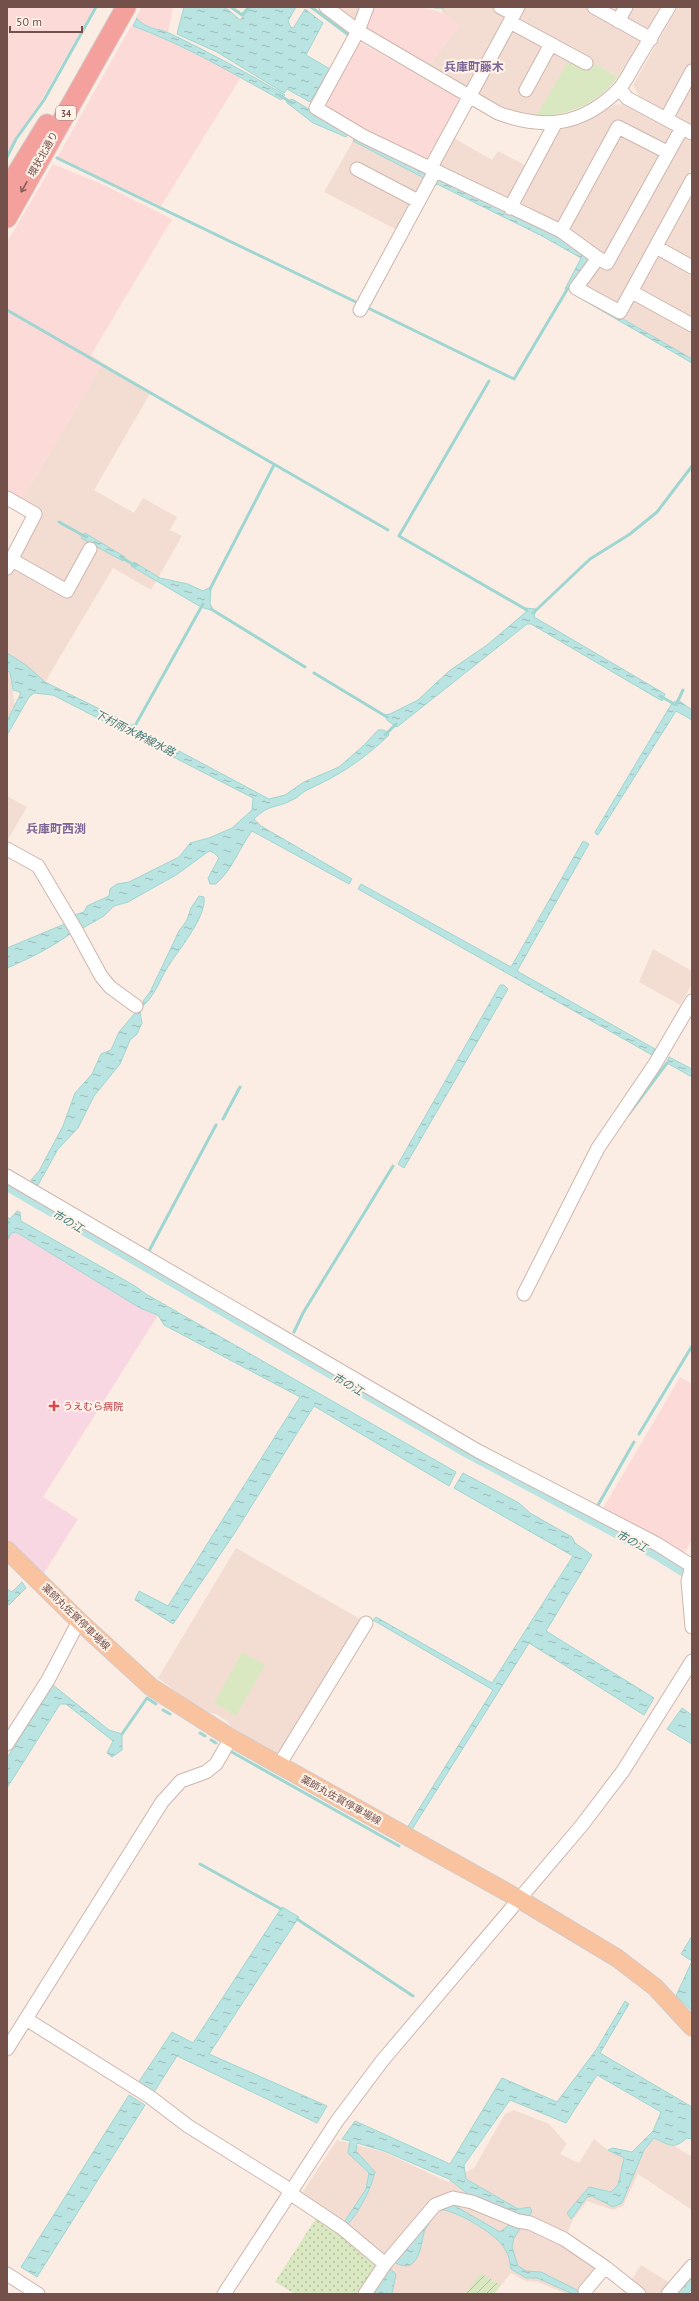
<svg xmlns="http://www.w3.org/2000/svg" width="699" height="2301" font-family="'PT Sans','Noto Sans JP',sans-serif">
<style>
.residential{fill:#f3ddd2}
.commercial{fill:#fbdad7}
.medical{fill:#f9d7e2}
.grass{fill:url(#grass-dots)}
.park{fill:#dae8c2}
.garden{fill:url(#garden-furrows)}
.water{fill:url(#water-ripples);stroke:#9fd6d2}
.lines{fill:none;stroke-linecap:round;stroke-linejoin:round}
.stream{stroke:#9fd6d2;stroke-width:3}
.canal{stroke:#b9e4e1;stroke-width:10}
.minor-casing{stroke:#ceb5ad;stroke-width:15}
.major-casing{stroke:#d5cac9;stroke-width:19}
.highway-casing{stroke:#d5cac9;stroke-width:21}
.minor{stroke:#fff;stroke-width:13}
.major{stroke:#f8c39e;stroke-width:17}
.highway{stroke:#f4a09c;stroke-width:19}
.oneway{stroke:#8d605a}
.health-dot{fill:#e0444e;stroke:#fef2e9;stroke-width:1.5}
.labels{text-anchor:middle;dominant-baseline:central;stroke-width:4;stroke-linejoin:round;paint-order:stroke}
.shield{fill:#fef2e9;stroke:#9d817a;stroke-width:1}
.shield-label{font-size:9px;font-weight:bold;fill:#73504a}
.street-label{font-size:10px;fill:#73504a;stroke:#fef2e9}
.health-label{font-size:10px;fill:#be3a42;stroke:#fef2e9;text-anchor:start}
.water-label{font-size:11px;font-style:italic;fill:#3f7876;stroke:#fef2e9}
.quarter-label{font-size:12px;font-weight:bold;fill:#7c6696;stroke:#fef2e9}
</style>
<defs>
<pattern id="grass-dots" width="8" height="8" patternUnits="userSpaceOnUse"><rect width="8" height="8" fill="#dae8c2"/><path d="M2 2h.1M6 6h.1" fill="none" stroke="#b5bea0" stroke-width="1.8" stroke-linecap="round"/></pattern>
<pattern id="garden-furrows" width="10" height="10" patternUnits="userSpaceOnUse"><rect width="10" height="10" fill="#dae8c2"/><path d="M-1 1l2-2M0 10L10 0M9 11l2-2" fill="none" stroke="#b5bea0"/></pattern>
<pattern id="water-ripples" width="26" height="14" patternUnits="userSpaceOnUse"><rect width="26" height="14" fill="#b9e4e1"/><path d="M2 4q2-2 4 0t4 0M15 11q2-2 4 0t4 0" fill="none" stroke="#9bbbb8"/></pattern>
</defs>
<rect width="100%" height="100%" fill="#fbede3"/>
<path class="residential" d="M336,7H364L357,23Z
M440,7H660L618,77L590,61L585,70L536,116L520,113L494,103L429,65L459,26L443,13Z
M678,7H692V125L639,96L633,85Z
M622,104L692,140V167L612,313L569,288L587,258L438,169L454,138L492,160L498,151L527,166L558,130L581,124L614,105Z
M353,141L426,179L397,230L324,192Z
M692,196V359L624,319Z
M103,363L151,392L94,490L134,513L143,498L177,517L170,530L182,536L151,590L113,568L45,682L26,665L7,653V558L29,520L26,514L17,508Z
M7,671L10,672L15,707L7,721Z
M7,796L27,807L7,841Z
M653,949L692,971V984L680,1005L639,982Z
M236,1548L362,1620L279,1757L232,1728L227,1721L216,1714L207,1712L182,1696L158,1678Z
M514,2110L549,2124L567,2144L560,2154L579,2163L594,2139L608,2150L634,2158L655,2134L692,2157V2210L638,2174L623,2206L613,2210L587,2201L572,2221L566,2237L612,2267L590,2294H567L538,2282L526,2281L511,2273L494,2294H360L379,2265L296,2202L337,2140L384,2152L448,2182L474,2168L505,2114Z
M692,2260V2294H635L627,2286L641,2265L670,2283Z"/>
<path class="commercial" d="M7,7H94L42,99L7,152Z
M142,7H173L168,33L142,25L136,17Z
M370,7H422L443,13L459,26L429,65L363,27Z
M131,26L164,38L241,77L161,206L57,158Z
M358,41L460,99L425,163L319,107Z
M53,164L106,186L172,219L91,355L103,363L17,508L7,503V242Z
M680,1377L692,1384V1540L683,1555L602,1510Z"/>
<path class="medical" d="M15,1232L140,1308L158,1315L43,1497L78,1519L42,1576L7,1541V1241L11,1233Z"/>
<path class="grass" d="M318,2215L379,2265L360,2294H295L275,2282Z"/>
<path class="park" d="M569,60L585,70L590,61L618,77C598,103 570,116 536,116Z
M242,1652L265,1665L236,1716L214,1703Z"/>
<path class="garden" d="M480,2273L501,2285L494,2294H465Z"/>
<path class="water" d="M184,7H225L240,20L251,7H296L288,21L291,28L294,27L305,9L323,23L306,55L330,69L310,102L287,89L284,93L217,52L177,34Z
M137,18C145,29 157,28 169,33C209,52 247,73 285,95L281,100C232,73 185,45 133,26Z
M292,99L349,133L346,137L313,123L286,102Z
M356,135L429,172L426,179L353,141Z
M437,176L562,239L588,256L589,262L571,288L565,289L581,258L542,236L437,184L433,187L369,308L366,307Z
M575,291L692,359V363L573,294Z
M85,533L125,557L123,561L81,538Z
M134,562L160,578L188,584L203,591L211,587L210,604L214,611L201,607L131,566Z
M525,608L536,609L534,617L665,694L662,701L531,624H527L397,727L388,721L384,715L390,714L418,700L449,671L487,645L526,612Z
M7,653L26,665L45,682L132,725L136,724V728L269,799L285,795L304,782L339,767L363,746L378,730C383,729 387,731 389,735C363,760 340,775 307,790C302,792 298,798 292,800C276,809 270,803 254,819L261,826L352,879L349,884L252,831C239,848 233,869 216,884H210L208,878L219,858L214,853L209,851L176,875L128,902L114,906L104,916L81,929L74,915L84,912L87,906L109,896L110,889L117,884L129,882L179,857L190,843L209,838L232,828L252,810L253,798L53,695L34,693L29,697L7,735V721L20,695V692L13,690L10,672L7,671Z
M678,700L692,710V720L676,711L598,835L596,834L595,832L672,703Z
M583,841L589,844L517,971L655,1049L652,1055L358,889L361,884L511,967Z
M199,896L204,897C207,918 176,952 166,970C159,982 155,994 145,1004L143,1001L150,992L179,931L187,920L191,908Z
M67,923L73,932C52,947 31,958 7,968V948Z
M500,985H504L508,989L404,1168L398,1164Z
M136,1012H140L142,1023L137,1034L130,1040L120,1064L94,1096L78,1128L58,1149L38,1185H34L31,1180L39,1171L63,1126L75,1093L92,1074L101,1054L111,1050L119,1032Z
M669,1057L692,1069V1077L667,1063Z
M17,1211L20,1212L21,1221L135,1286L146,1294L456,1472L449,1486L314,1406L234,1534L173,1624L135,1600L139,1591L168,1606L300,1397L164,1325L158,1315L140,1308L16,1232L11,1233L7,1241V1217L10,1219Z
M463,1473L519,1503L530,1513L572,1537L575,1543L592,1555L546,1631L654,1698L644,1715L529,1643L411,1831L407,1828L493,1690L373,1620L376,1617L492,1683L573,1556L454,1488Z
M22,1582L26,1588L9,1605L7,1604V1589L12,1592Z
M53,1685L109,1730L122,1734V1750L112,1757L107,1753L113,1741L66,1704H60L7,1788V1758Z
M682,1708L692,1715V1744L667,1729Z
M282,1907L299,1917L209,2054L327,2106L317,2123L177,2056L154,2092L138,2083L172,2032L193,2043Z
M692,1936V2011L676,1996L692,1961L681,1954Z
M625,2001L629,2004L600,2053L692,2107V2139L687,2138C673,2150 670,2145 654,2138L644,2150L622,2203L613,2207L592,2196L587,2197L571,2219L567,2213L589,2187L611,2192L618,2185L624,2158L608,2150L613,2148L632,2152L653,2131L661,2112L597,2075L566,2123L510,2100L464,2165L466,2179L518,2209L530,2207L532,2212L526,2219L469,2195L449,2179L384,2151L357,2143L356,2151L375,2172C370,2191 361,2209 348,2224L345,2221L366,2189L369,2173L348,2153L350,2141L342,2139L355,2121L450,2164L502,2078L557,2102L596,2050Z
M129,2095L145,2105L37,2277L21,2267Z
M450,2203L500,2232L510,2224L522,2226L514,2238L512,2247L518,2266L526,2271L541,2272L579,2291V2294H573L537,2278H526L511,2269C510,2263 509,2256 506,2251C499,2235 459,2212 443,2210L441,2205Z
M435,2214C432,2220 425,2227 424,2233C420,2250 417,2276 394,2262Z
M390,2269L396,2274L392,2294H369Z
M692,2271V2289L687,2294H673Z"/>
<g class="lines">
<path class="stream" d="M231,7L242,15L249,7
M311,7L350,36
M435,7H444
M279,95L292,103
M7,157L16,139L44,100L96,7
M57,158L358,303
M366,307L514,379L568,288
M7,310L388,530
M489,381L399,536L527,610
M59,522L86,537
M122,558L136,566
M210,589L274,465
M211,609L305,667
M533,613L590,559L630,534L657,512L692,466
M314,673L387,717
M660,696L676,705L683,690
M136,724L203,604
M385,735L396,724
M138,1012L144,1003
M628,1115L667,1063
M223,1119L240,1087
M149,1251L216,1125
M294,1332L303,1313L393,1166
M639,1434L692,1346
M598,1505L634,1442
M163,1710L170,1714
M200,1733L205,1736
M122,1734L147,1698L156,1704
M211,1740L216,1743
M230,1751L399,1846
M200,1864L281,1909
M297,1919L413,1996"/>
<path class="canal" d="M7,1186L462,1450L655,1554L692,1577"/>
<defs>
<path id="minor" d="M326,7L358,31L498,113C544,130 582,126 618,90C624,84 629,74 633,67C645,47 657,27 669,7
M367,7L358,31L316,108L363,136L561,231L598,258L576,288L620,312L692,180
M500,7L514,14
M594,7L651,39
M618,21L626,7
M510,22L586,63
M620,89L627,98L692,133
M526,90L551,44
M666,119L692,71
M357,169L418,201
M430,169L518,7
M510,208L555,124
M561,231L618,127L667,152
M656,247L692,267
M598,258L607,263L682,128
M632,292L692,325
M360,310L435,171
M7,498L35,514L7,568
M12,560L67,591L90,549
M7,849L38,866L76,930L101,976L110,987L136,1006
M7,1176L478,1451L657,1544L692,1566
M524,1294L598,1148L655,1064L692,1001
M692,1566L688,1581L692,1627
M7,1744L48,1680L79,1621
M279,1765L366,1623
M26,2019L150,2097L188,2126L284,2186L297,2198L342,2228L385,2264
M7,2049L162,1802L181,1781L206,1772L216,1764L231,1738
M7,2274L38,2294
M224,2294L337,2121L382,2061L582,1825L623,1771L692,1661
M365,2294L385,2264L435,2205L453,2198L472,2202L518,2221L530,2223L564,2239L605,2267L639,2294
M586,2294L585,2291L605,2267
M668,2294L692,2266"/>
<path id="major" d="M7,1550L79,1621L151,1687L231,1738L519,1899L617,1958L655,1987L692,2027"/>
<path id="highway" d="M7,189L47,124
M7,218L126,7"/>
</defs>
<use href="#minor" class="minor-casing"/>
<use href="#major" class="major-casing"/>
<use href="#highway" class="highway-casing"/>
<use href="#minor" class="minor"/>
<use href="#major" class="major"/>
<use href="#highway" class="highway"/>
</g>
<defs><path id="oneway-shaft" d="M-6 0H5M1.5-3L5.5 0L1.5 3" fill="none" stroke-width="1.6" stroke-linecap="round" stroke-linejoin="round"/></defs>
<use class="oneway" href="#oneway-shaft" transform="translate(24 187) rotate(119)"/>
<path class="health-dot" d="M52 1400h4v4h4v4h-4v4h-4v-4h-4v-4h4z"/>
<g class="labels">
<rect class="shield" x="56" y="106" width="20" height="14" rx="3"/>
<g class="shield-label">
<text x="66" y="113">34</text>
</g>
<g class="street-label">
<text transform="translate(43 154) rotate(-61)">環状北通り</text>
<text transform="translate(76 1617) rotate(44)">薬師丸佐賀停車場線</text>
<text transform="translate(341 1800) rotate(29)">薬師丸佐賀停車場線</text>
</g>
<g class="health-label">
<text x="63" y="1406">うえむら病院</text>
</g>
<g class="water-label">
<text transform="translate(135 733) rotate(27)">下村雨水幹線水路</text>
<text transform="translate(68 1221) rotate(30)">市の江</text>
<text transform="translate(348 1384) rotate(30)">市の江</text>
<text transform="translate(632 1541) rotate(28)">市の江</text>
</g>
<g class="quarter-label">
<text x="474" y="66">兵庫町藤木</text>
<text x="56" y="828">兵庫町西渕</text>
</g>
</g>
<rect width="699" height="2301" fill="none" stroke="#73504a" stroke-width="16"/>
<path d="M10 26v6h72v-6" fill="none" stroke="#73504a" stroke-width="2"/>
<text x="16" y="26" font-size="12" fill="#73504a" stroke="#fef2e9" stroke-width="3" paint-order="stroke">50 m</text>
</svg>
